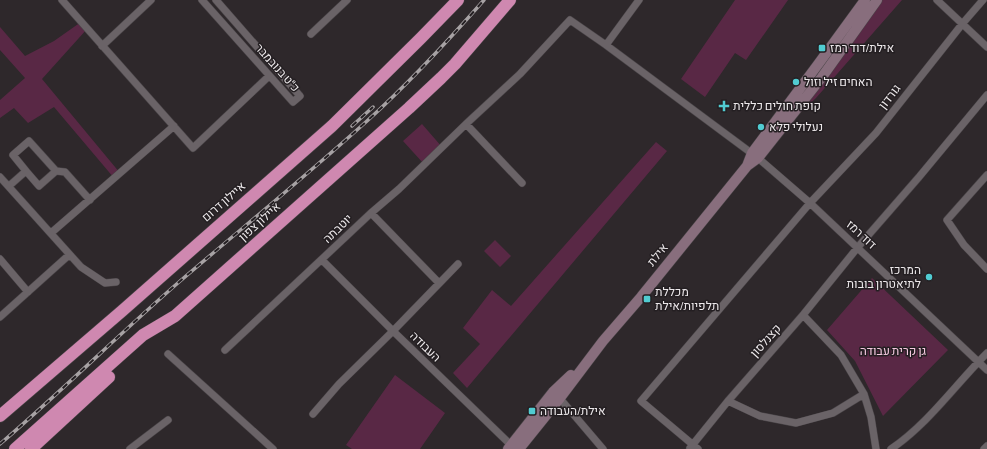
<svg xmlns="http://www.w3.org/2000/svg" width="987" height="449" font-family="'Sofia Sans Condensed',Heebo,sans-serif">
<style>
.green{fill:#592845}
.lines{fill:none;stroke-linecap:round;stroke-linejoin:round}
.street-casing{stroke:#4a4548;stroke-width:8}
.secondary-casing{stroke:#4a4548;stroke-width:11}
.highway-casing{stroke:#4a4548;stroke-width:13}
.street{stroke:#6a6367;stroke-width:7}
.secondary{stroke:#886e7d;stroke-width:10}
.highway{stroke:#cf88b0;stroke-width:12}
.rail-casing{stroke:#a7a2a4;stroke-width:3.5}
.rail{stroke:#241f22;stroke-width:2;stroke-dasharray:6;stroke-linecap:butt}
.poi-dot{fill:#51ccd2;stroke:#241f22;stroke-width:1.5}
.labels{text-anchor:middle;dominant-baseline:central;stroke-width:3;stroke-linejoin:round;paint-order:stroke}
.poi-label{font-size:12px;fill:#ede9eb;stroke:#241f22;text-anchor:start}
.street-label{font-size:12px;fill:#ede9eb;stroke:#241f22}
.park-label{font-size:12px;fill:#f5c8e0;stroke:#241f22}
</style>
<rect width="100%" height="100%" fill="#2e282b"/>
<path class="green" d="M735,0H788L746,60L735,53L705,97L681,79Z
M878,0H902L816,98L798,115Z
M81,22L87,29L42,79L120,173L114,178L54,107L28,123L14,108L0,118V100L25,78L0,50V27L25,56L54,41Z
M422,124L442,147L423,163L403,141Z
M656,142L667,151L467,388L453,373L480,344L463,328L492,290L511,306Z
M495,240L511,256L500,267L484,251Z
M872,278L948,350L883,416L855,361L827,330Z
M395,375L445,413L420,449H352L346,445Z"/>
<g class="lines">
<defs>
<path id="street" d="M62,0L193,148L269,76
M202,0L293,102L300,96L216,0
M937,0L987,47
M311,34L347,0
M606,45L639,0
M102,46L151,0
M466,124L522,183
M26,171L39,186L56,171
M987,175L947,220L964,245L987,269
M0,177L81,267L105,283L116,282
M9,186L26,171L13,155L29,141L56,171L65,172L90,200
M371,213L439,283
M51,233L174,126
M0,259L28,292
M322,260L393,331L513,447
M803,315L841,355L864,394L871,417L876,449
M0,317L69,255
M225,350L371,213L399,189L466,124L520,74L570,20L606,45L758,158L810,203L987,370
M168,354L273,449
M557,395L603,449
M728,401L760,416L796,423L833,413L864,394
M313,414L339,384L393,331L458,264
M690,448L728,401L803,315L858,247L919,177L987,95
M130,449L168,420
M698,449L641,401L810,203L876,133L963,23L983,0
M891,449C928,424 955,385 987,353
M984,449L987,446"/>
<path id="secondary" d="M747,166L752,153L819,63L865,0
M508,449L553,392L571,375
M519,449L560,398L603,341L641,297L747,166L758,158L822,77L877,0"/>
<path id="highway" d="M0,416L122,311L332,126L421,38L458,0
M15,449L143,335L175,316L409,108L441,78L455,64L510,0
M31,449L109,377"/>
</defs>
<use href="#street" class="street-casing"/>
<use href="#secondary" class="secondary-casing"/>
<use href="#highway" class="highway-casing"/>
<use href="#street" class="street"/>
<use href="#secondary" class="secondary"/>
<use href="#highway" class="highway"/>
<defs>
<path id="rail" d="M352,126L373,107
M0,444C61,392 118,335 179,282C242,228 306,176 367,121C409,83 447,42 484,0"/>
</defs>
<use href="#rail" class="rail-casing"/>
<use href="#rail" class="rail"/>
</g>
<g class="poi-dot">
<rect x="818" y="44" width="8" height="8" rx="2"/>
<circle cx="796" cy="82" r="4"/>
<path d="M722 100h4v4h4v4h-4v4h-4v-4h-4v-4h4z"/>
<circle cx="761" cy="127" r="4"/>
<circle cx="929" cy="277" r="4"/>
<rect x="643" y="295" width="8" height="8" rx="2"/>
<rect x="528" y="407" width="8" height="8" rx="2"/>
</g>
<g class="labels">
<g class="poi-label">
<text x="830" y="48">אילת/דוד רמז</text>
<text x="804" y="82">האחים זיל וזול</text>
<text x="733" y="106">קופת חולים כללית</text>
<text x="769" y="127">נעלולי פלא</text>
<text x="921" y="270" text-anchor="end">המרכז<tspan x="921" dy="14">לתיאטרון בובות</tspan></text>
<text x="655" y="292">מכללת<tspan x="655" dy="14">תלפיות/אילת</tspan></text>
<text x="540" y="411">אילת/העבודה</text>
</g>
<g class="street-label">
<text transform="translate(277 68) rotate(48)">כ"ט בנובמבר</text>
<text transform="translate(890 97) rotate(-52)">גורדון</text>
<text transform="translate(224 202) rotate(-41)">איילון דרום</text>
<text transform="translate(260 222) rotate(-42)">איילון צפון</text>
<text transform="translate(338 229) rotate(-44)">יוטבתה</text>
<text transform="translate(861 235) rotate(43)">דוד רמז</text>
<text transform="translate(658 255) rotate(-51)">אילת</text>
<text transform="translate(766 341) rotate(-48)">קצנלסון</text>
<text transform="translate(425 347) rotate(44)">העבודה</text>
</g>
<g class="park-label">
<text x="893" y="351">גן קרית עבודה</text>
</g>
</g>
</svg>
